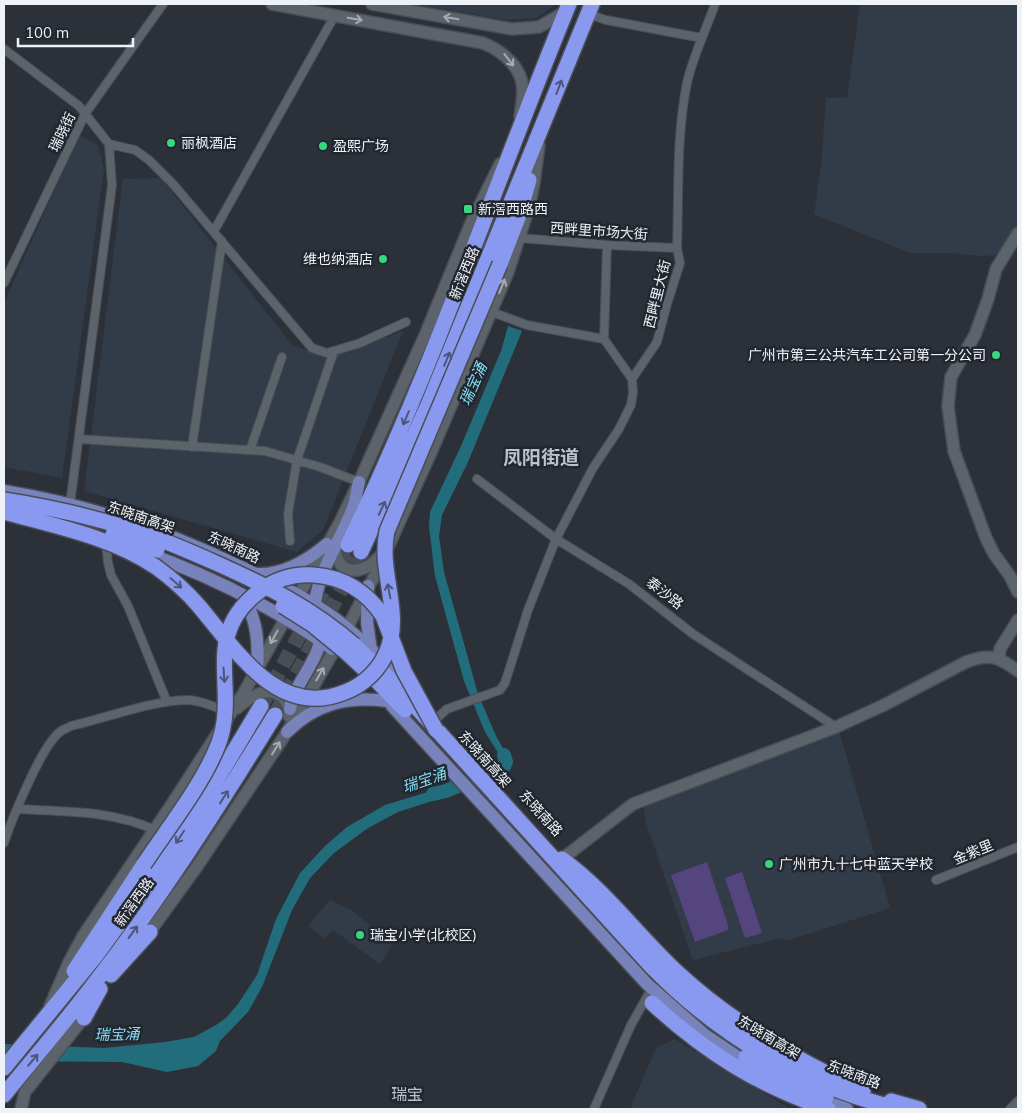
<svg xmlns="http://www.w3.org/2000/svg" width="1022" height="1113" font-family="Mulish,'Noto Sans SC',sans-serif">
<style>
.built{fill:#323c48}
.green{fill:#55457f}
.water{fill:#226d7c}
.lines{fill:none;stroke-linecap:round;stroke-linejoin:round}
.river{stroke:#226d7c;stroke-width:14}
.highway-tunnel{stroke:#494e56;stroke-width:15;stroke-dasharray:15 8;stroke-linecap:butt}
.street-casing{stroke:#494d54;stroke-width:10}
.secondary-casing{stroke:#494d54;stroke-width:14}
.primary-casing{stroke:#494d54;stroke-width:15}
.highway-casing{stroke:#494d54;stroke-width:18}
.street{stroke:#5c636b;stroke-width:8}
.secondary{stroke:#5c636b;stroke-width:11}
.primary{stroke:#7883bb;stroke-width:12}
.highway{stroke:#8a99f0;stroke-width:15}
.highway-bridge-casing{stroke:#494d54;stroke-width:18;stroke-linecap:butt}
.highway-bridge{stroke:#8a99f0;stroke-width:15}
.oneway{stroke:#a6abb2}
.oneway2{stroke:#4c557c}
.poi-dot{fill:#36d880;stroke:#22272f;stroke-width:2}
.labels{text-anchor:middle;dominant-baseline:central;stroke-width:5;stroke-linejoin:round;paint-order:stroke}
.street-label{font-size:14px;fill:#eff3f8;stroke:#22272f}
.poi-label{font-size:14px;fill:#eff3f8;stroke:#22272f;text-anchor:start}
.water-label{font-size:15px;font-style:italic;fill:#82dff4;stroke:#22272f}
.quarter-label{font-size:16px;fill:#bac2cb;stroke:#22272f}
.district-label{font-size:19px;font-weight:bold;fill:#bac2cb;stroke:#22272f}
</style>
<rect width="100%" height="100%" fill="#2c3139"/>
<path class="built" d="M413,4H556L536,18L506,20Z
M856,4H1018V230L996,255L982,256L948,253H910L814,214L821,167L826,98H847L860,5Z
M79,135L98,145L104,169L62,478L4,467V303Z
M161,178L292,345L329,358L403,331L323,530L297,552L84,491L123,179Z
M839,730L890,908L786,941L781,938L693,960L645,820L644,805Z
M330,900L353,911L392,945L380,964L333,930L325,939L308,926Z
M675,1039L790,1109H630L656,1048Z"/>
<path class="green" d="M707,862L728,925V930L695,942L671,875Z
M742,872L762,933L745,938L725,878Z"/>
<path class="water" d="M508,326L522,331L468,462L442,515L439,536L444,572L478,694L496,736L510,761L511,768L505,773L497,765L502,759L485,732L464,681L435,576L429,527L430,512L461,446L501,351Z
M448,786L454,794L398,812L368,828L334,853L310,878L292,910L262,987L248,1012L220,1041L216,1051L198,1066L167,1072L122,1062L4,1061V1044L104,1048L165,1042L194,1037L216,1025L226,1018L238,1004L257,975L276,919L300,873L325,846L347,827L385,805Z"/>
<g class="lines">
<path class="river" d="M433,794L446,791L504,766L506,762L504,755"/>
<path class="highway-tunnel" d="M261,706L348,545
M275,715L361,552"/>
<defs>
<path id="street" d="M588,14L606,20L702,38
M4,49L79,106L109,144L112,185L70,504
M109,144L135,150L149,160L173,184L312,348L327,353L360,343L406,322
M214,231L335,15
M520,238L607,245L677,248
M4,283L85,114L163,4
M492,312L527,325L604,339
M604,339L607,245
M604,339L632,379
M79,439L265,451L320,467L359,482
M192,447L222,241
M250,450L282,357
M477,479L556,539L629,584L693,634L836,727
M290,541L288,514L297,460L334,351
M106,542L108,563L111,575L128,606L167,702
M436,719L447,709L500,690L505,683L528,610L556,539L593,468L619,429L631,405L633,392L632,379L657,342L667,304L680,263L677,248C679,193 676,137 687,83C693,56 706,30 715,4
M18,809C64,812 112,810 155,830
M4,843C12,819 42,744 61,731C64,729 68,728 71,726C106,718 150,701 186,700C200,700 214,706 226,712
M936,880L1018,847
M594,1109L631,1025L652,988
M1010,1109L1018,1101"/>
<path id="secondary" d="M272,4L483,43C498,49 514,61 520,76C525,88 522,104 520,116
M372,4L512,29L539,27L565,12
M1018,233L996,269L988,299L975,335L951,377L948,406L954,451L986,538L994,554L1010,576L1018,592
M335,546C336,577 363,576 380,556
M999,659L1000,649L1018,620
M237,708C249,698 269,683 283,698C288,703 290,709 289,716
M562,859L633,804L836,727L884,705L966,662C990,653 999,657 1018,671
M146,937L196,868L287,732L347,628L377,571L433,448L508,272L529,207L534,183L539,145
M50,1006L69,962L83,936L170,807L243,694L339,524L359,482L426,333L471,223L500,164
M21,1109L25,1092L89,1011"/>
<path id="primary" d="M4,491C88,505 168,531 245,569C281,586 316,602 347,628C368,645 388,665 406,686
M144,552C210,576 275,608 332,649
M257,574C283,575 308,560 327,544
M368,586L367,622L371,650
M243,597C257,619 259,643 257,669
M315,612C313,577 343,538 354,505C356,498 357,490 359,482
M392,706L647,984L705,1035L753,1067
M290,709C294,683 320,660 321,634
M287,732C316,703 348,696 387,701
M818,1099L847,1109"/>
<path id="highway" d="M500,264L519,215L529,180
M348,545C433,369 495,184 569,4
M361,552L428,405L592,4
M354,645L397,686L650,965C718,1035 804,1087 900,1109
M347,653L375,679L405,710
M562,859C606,891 638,936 678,973C732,1023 796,1060 863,1091
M74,971L144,864
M111,975L150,932
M652,1003C705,1052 759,1086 828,1109
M84,1018L100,989
M746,1057L775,1074L826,1097
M4,1068L94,958L159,869L200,808L261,706
M4,1095C35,1057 67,1020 97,980C162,896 219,806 275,715
M891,1101L919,1109"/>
</defs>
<use href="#street" class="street-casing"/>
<use href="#secondary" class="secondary-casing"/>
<use href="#primary" class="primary-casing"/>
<use href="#highway" class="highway-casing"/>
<use href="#street" class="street"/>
<use href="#secondary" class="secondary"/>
<use href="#primary" class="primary"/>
<use href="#highway" class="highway"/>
<defs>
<path id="highway-bridge" d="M4,500C49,507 93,517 137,531C164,540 191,552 218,564C267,586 313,609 354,645
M4,512C55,526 111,537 156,567C171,578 186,591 198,605C235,648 277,720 345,692C364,685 380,669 387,651C403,612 378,572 387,531L500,264
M113,534L157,550
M283,606L313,625L347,653
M144,864C168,828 203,784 218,745C240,689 200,638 257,593C273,580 294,573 314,575C343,577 367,592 383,616L404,671L436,730"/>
</defs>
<use href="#highway-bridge" class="highway-bridge-casing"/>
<use href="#highway-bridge" class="highway-bridge"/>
</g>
<defs><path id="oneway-shaft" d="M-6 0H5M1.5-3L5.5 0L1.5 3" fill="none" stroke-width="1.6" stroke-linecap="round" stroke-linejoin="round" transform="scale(1.25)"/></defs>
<g class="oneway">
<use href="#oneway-shaft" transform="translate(451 18) rotate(-170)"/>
<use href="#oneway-shaft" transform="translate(355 19) rotate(10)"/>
<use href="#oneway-shaft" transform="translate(509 60) rotate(52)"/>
<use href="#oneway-shaft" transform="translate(502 286) rotate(-68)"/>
<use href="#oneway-shaft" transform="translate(274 637) rotate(119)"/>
<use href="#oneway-shaft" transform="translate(320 674) rotate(-60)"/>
<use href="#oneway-shaft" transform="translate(276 748) rotate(-58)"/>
</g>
<g class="oneway2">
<use href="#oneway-shaft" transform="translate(559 87) rotate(-69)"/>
<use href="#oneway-shaft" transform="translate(447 359) rotate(-68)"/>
<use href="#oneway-shaft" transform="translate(406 418) rotate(113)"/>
<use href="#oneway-shaft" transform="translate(382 508) rotate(-65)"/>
<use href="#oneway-shaft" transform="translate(176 583) rotate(41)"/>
<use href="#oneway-shaft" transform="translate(389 591) rotate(-101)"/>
<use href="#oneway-shaft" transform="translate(224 675) rotate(86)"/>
<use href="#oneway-shaft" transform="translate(224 797) rotate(-58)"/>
<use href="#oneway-shaft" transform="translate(180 837) rotate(124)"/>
<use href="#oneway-shaft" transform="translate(133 932) rotate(-54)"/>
<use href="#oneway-shaft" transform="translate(33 1060) rotate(-50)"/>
</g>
<g class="poi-dot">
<circle cx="171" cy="143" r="5"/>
<circle cx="323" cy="146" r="5"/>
<rect x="463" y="204" width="10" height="10" rx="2.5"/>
<circle cx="383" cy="259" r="5"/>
<circle cx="996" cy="355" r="5"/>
<circle cx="769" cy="864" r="5"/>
<circle cx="360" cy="935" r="5"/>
</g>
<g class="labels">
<g class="street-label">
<text transform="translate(62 132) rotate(-64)">瑞晓街</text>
<text transform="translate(599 231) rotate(4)">西畔里市场大街</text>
<text transform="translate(464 273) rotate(-68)">新滘西路</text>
<text transform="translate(657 294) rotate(-76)">西畔里大街</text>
<text transform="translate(141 517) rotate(19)">东晓南高架</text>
<text transform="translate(234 547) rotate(25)">东晓南路</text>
<text transform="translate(665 593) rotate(38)">泰沙路</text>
<text transform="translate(485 759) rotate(48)">东晓南高架</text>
<text transform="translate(541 813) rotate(48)">东晓南路</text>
<text transform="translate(973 852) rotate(-22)">金紫里</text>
<text transform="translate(134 902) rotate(-55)">新滘西路</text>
<text transform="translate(769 1037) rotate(31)">东晓南高架</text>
<text transform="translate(854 1074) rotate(21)">东晓南路</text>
</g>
<g class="poi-label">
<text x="181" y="143">丽枫酒店</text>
<text x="333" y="146">盈熙广场</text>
<text x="478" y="209">新滘西路西</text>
<text x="373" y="259" text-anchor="end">维也纳酒店</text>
<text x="986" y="355" text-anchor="end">广州市第三公共汽车工公司第一分公司</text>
<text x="779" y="864">广州市九十七中蓝天学校</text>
<text x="370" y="935">瑞宝小学(北校区)</text>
</g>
<g class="water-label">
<text transform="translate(473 384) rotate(-66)">瑞宝涌</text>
<text transform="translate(424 780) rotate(-19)">瑞宝涌</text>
<text transform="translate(117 1034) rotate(-1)">瑞宝涌</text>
</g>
<g class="quarter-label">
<text x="407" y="1094">瑞宝</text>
</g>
<g class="district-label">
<text x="541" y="457">凤阳街道</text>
</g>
</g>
<rect width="1022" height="1113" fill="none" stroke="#eff3f8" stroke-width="10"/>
<path d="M18 38v8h115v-8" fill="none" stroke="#eff3f8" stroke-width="2.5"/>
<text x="25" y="38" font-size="15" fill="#eff3f8" stroke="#22272f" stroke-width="4" paint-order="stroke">100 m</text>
</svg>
